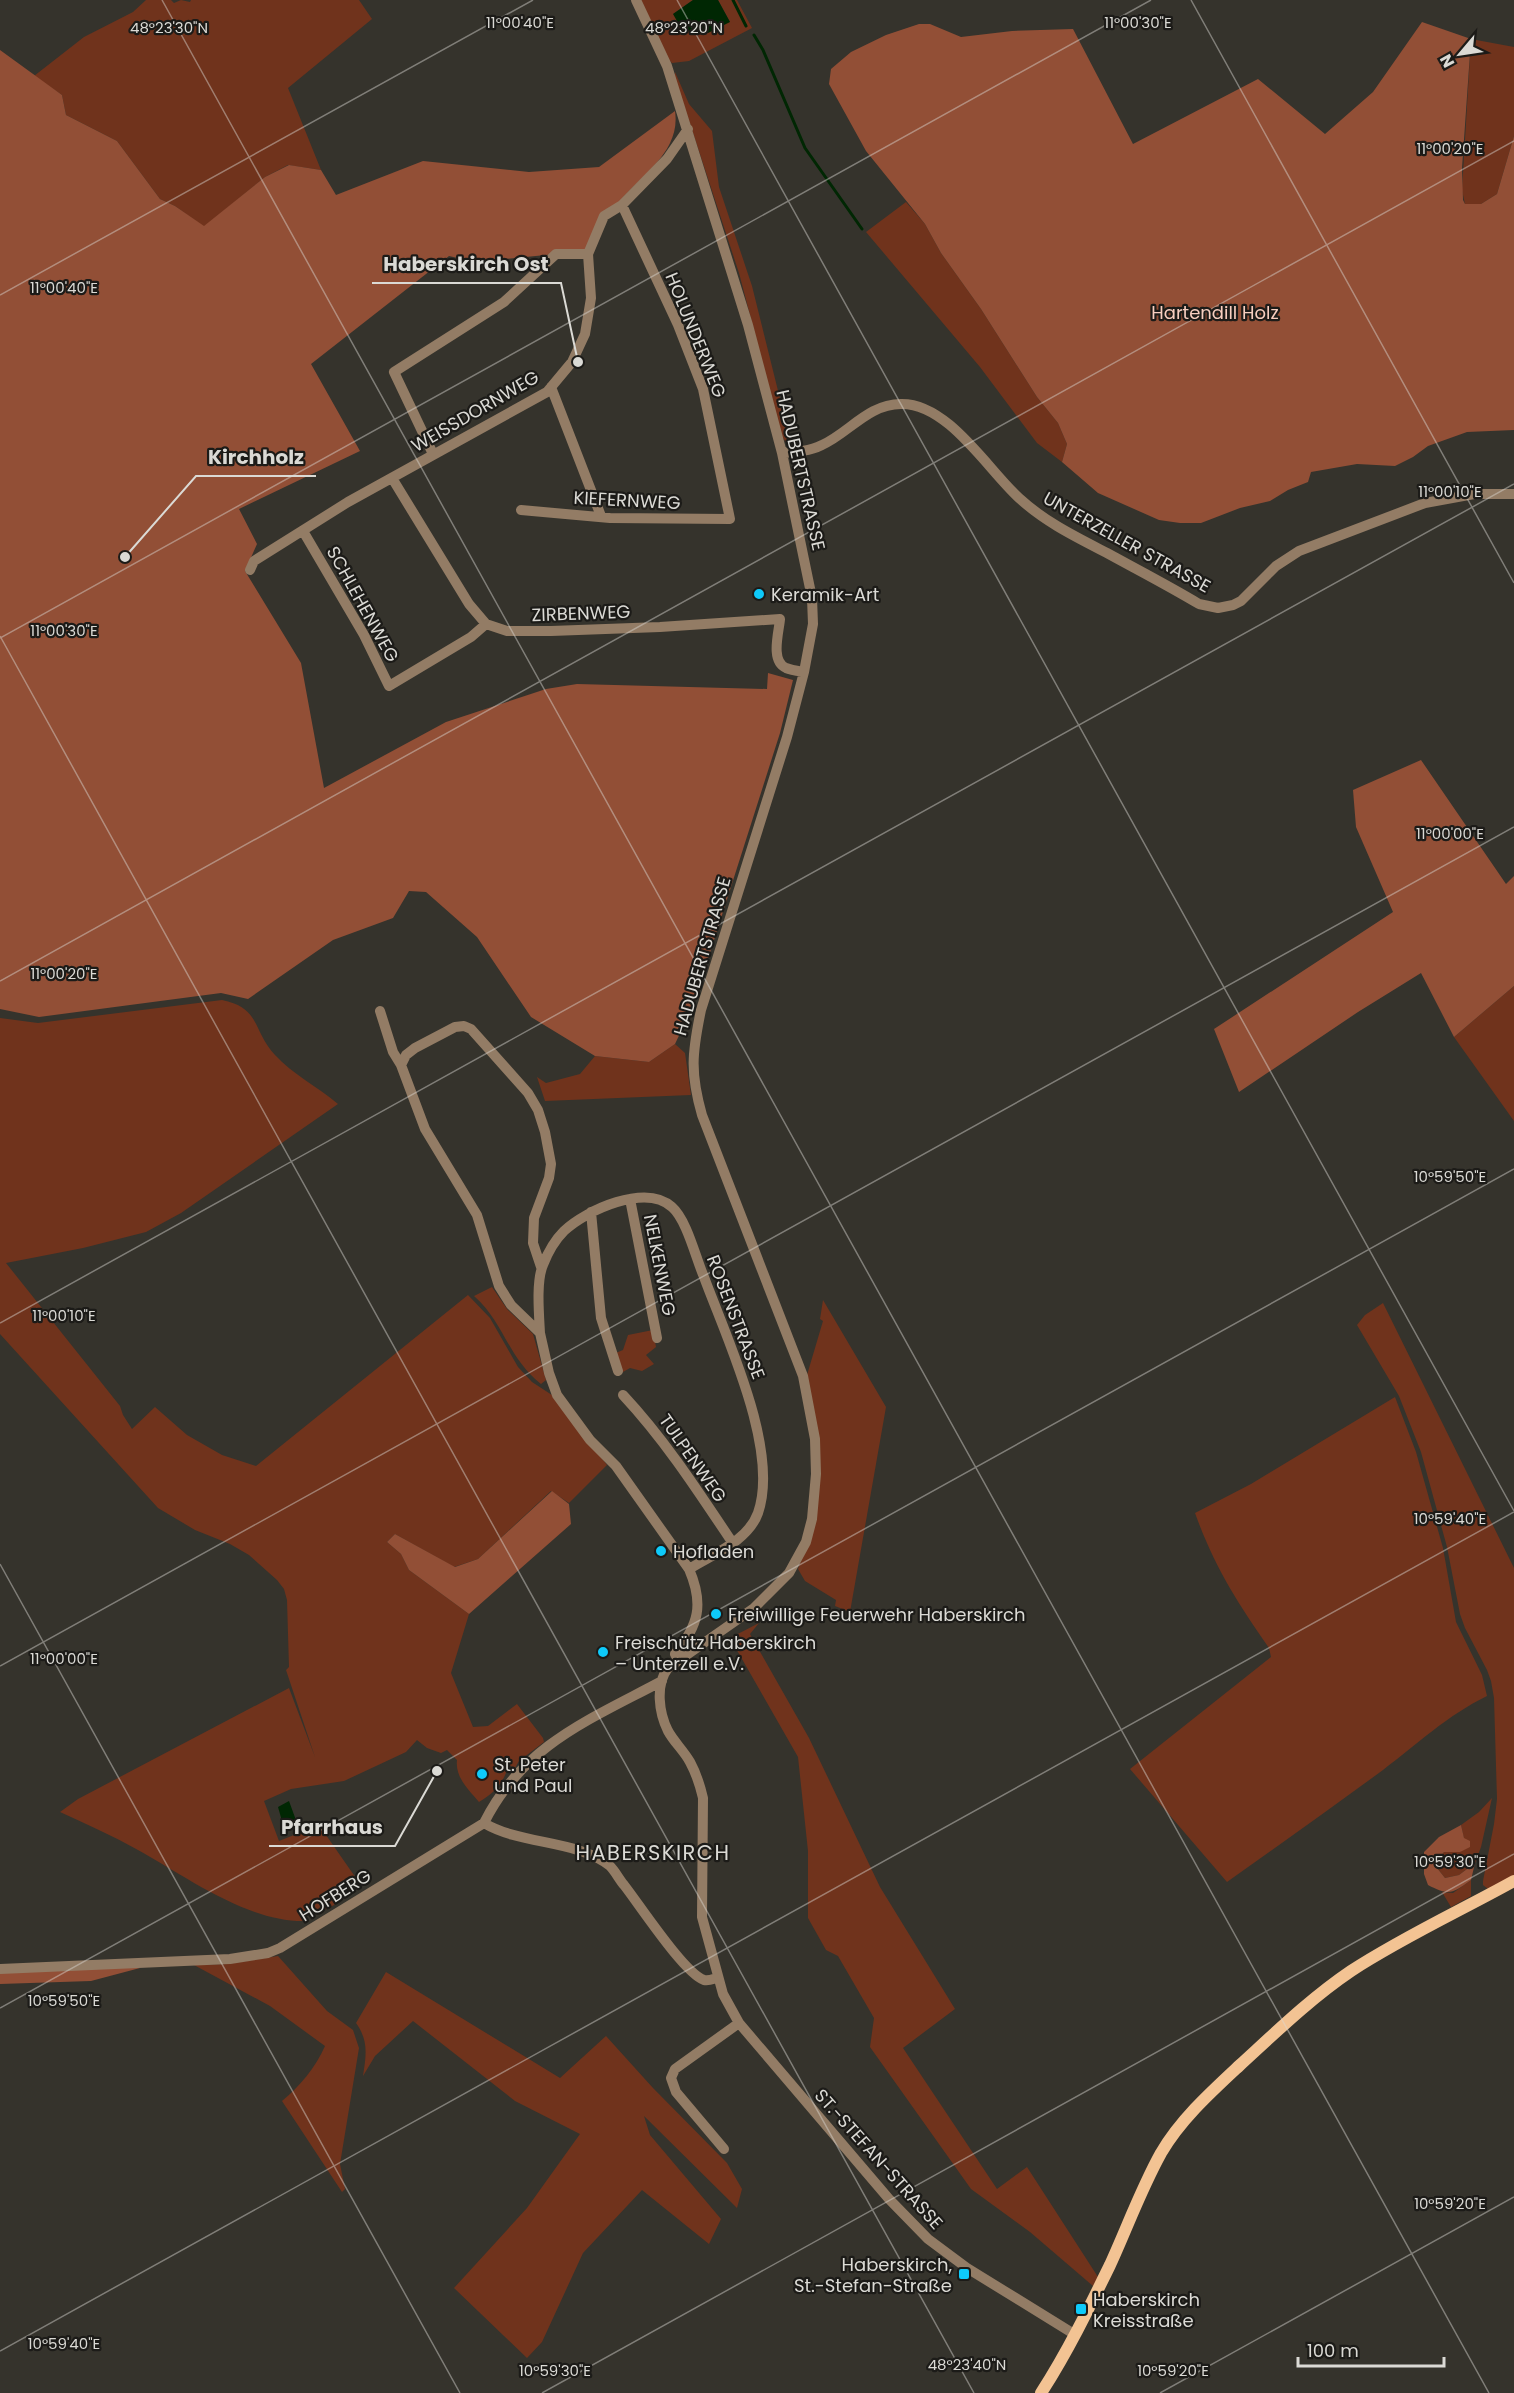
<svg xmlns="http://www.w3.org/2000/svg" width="1514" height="2393" font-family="Poppins,sans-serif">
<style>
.green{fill:#70331c}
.forest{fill:#924f36}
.water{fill:#002703}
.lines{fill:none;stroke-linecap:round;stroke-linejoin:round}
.stream{stroke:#002703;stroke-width:3}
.minor{stroke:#937c65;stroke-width:10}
.major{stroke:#f3c393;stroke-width:12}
.ticks{fill:none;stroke:#dbdad5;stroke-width:1.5;stroke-opacity:0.45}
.poi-dot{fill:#0ecafa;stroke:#1c1b18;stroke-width:2}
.labels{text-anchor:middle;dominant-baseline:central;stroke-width:4.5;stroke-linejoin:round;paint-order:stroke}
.park-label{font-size:18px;fill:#f7cebf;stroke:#1c1b18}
.street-label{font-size:18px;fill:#dbdad5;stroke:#1c1b18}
.poi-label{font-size:18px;fill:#dbdad5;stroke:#1c1b18;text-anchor:start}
.quarter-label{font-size:21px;letter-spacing:1.5px;fill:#dbdad5;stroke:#1c1b18}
.ticks-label{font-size:15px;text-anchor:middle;fill:#dbdad5;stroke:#1c1b18;stroke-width:4.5;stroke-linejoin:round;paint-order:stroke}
.leader{fill:none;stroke:#dbdad5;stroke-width:2}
.callout-dot{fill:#dbdad5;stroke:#1c1b18;stroke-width:2}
.callout-label{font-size:20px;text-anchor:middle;font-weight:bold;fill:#dbdad5;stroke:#1c1b18;stroke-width:4.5;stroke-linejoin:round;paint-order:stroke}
</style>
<rect width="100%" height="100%" fill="#35332c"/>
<path class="green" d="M146,0H171L174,3L181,0L190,2L191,0H359L372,19L288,88L321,170L288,165L265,177L204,227L175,206L160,199L117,141L66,115L62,95L34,76L84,37L133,12Z
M641,0H693L673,14L730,22L718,0H737L752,28L689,61L672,63L667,58Z
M1471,39L1514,47V136L1497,194L1481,204H1465L1462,190Z
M675,72L689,104L712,131L719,187L752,286L788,431L798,448L789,446L782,437L739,273L675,78Z
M906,202L925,224L941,253L981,309L1037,397L1058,423L1067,444L1062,462L1037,443L980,367L866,232Z
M1514,986V1121L1454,1037Z
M222,1000C261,1008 252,1030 275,1055C292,1074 318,1087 338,1104L181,1213L146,1232L83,1248L6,1263L120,1406L123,1415L132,1429L155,1407L187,1435L222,1455L256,1466L468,1295L490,1318L518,1367L532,1382L555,1397L607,1465L569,1503L551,1491L478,1559L454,1567L395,1534L387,1542L401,1554L409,1570L469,1614L451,1673L473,1727L488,1726L517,1704L543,1738L544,1742L519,1761L515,1768L509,1765C503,1783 496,1792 479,1802C468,1789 455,1777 457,1760L447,1750L441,1753L427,1748L417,1740L406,1752L344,1781L291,1789L264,1801L279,1841L319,1825L358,1881C342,1901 330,1913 304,1913L305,1921C247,1922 187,1877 138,1850C113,1836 86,1824 60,1812L78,1799L289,1688L315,1757L286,1670L289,1667L287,1600L284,1589L277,1580L249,1555L230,1544L195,1530L158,1508L0,1334V1018L38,1023Z
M675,1044L685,1053L691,1095L545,1101L537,1077L546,1083L580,1074L595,1056L649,1062Z
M492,1287L507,1309L533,1334L546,1380L541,1384C507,1357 504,1322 474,1296Z
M823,1300L886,1407L850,1612L835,1606L836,1600L805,1581L798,1569L815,1518L807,1375L823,1321L820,1319Z
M1383,1303L1514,1568V1876L1488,1889L1483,1885V1881L1494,1824L1497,1799L1494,1698L1491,1681L1487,1670L1465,1628L1460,1614L1447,1547L1421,1452L1399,1396L1357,1325L1365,1315Z
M653,1330L656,1347L646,1355L654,1364L642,1371L630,1368L623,1372L613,1354L623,1350L628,1335Z
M1395,1397L1416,1452L1443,1548L1456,1622L1482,1675L1487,1696C1448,1715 1417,1744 1383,1770C1331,1808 1279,1845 1227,1882L1130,1769L1271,1657L1269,1648C1237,1602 1214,1566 1195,1513L1251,1484Z
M759,1623L750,1634L809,1738L880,1887L955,2009L903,2048L997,2189L1027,2167L1098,2277L1093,2286L1030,2232L971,2189L870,2047L874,2018L838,1956L826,1950L808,1918V1851L798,1757L730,1638Z
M1492,1798L1481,1847L1475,1863L1459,1875L1445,1878L1437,1868L1438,1859L1444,1852H1460L1468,1841L1464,1839L1461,1825L1479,1812Z
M1471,1880V1896L1451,1907L1442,1892L1453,1893Z
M278,1956L327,2011L353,2030L359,2048L340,2164L345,2189L342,2192L282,2101C299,2087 316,2067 325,2046L270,2006L194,1965L228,1964Z
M386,1972L560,2078L606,2036L653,2088L727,2163L742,2189L737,2208L644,2116L650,2135L721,2219L709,2244L642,2190L583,2253L542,2342L527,2358L454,2288L527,2208L580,2134L515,2101L413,2021L375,2056L363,2076C366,2056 369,2041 356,2023Z"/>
<path class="forest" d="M1422,22L1471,39L1462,168L1463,200L1465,204H1481L1497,194L1514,136V430L1467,432L1428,446L1413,457L1395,466L1357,464L1311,472L1308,482L1288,490L1270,501L1240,508L1201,523H1180L1159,520L1098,493L1062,462L1067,444L1058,423L1037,397L981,309L941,253L925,224L866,151L829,84L831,69L851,52L886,35L919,24H930L961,37L1012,31L1073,29L1133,144L1258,79L1325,134L1373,92Z
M0,50L62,95L66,115L117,141L160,199L175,206L204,226L265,177L289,165L321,170L336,195L423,161L529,172L599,167L675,111C681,151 643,174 620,201C607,216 597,235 586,251L475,262L449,256L311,364L360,451L239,509L257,544L245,571L301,663L324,788L446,722L546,689L577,684L767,689L768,673L793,680L780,733L693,1006L675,1044L649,1062L595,1056L531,1017L477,937L426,892L409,891L393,918L333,940L248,999L221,993L39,1017L0,1009Z
M1421,760L1506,884L1514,876V986L1454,1037L1421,973L1358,1012L1239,1092L1214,1029L1393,912L1356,827L1353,790Z
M552,1491L569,1504L571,1524L469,1614L409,1570L401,1554L387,1542L395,1534L455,1567L478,1559Z
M1461,1825L1464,1838L1470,1841V1847L1460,1852H1444L1438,1859L1437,1868L1445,1878L1459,1875L1475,1863L1471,1880C1452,1894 1449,1896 1428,1885L1424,1874V1852L1439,1837Z
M134,1966L140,1968L91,1981L0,1984V1972Z"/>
<path class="water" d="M693,0H718L730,22L708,33L682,30L673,14Z
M289,1801L297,1823L284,1828L278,1807Z"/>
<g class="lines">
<path class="stream" d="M733,0L746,26
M754,35L763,50L805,148L862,229"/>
<path class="minor" d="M636,0L667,66L748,325L782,453L812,598L813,624L804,672L787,737L701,1010C692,1053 690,1073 702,1115L803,1376L815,1439L816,1474L812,1519L806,1542L789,1573L754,1608L668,1668C655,1685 659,1713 668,1731C674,1742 684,1751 690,1762C696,1773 700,1785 703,1798L702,1917L723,1994L739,2023L889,2199L928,2239L967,2268L1074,2334
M551,387L601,516
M782,453C796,452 810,451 822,445C849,433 868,404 901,404C948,403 988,470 1019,498C1045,522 1076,537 1107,553C1138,570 1169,586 1199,604L1218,608L1233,605L1241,601L1276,566L1299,551L1425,503L1474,494H1514
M433,454L394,372L504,302L556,254H588
M392,478L469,604L486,624L507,631H551L660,627L780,619C779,632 770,661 786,668C791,670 798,671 804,672
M521,510L610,518L730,519L703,389L678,325L622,205
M303,531L364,635L389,686L471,637L486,624
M250,570L254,561L348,502L547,392L572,362L585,334L591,298L588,254L604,216L622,205L667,159L688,129
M380,1011L393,1052L401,1065L425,1129L477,1215L499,1286L511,1305L540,1333L549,1373L557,1395L590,1440L616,1466L689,1569C704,1604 699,1625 675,1654L678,1660
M401,1065L406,1055L415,1048L455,1027L464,1026L471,1029L528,1093L538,1110L545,1132L551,1164L549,1178L534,1218L533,1243L541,1267
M630,1199L657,1338
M591,1212L601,1318L618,1371
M540,1333C539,1314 536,1281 543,1265C548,1252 555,1240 564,1231C586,1210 646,1183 672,1207C687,1220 696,1259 704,1277C726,1337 780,1450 758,1513C748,1541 713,1554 689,1569
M623,1395C665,1440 698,1491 732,1542
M484,1823C520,1845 579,1840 610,1866C615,1871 619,1879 624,1885C639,1904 684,1973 704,1980C709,1981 713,1979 717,1978
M484,1823C523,1745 589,1720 662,1681
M0,1969L230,1959L268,1953L280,1948L484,1823
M724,2149L676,2092L671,2078L675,2069L739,2023"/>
<path class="major" d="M1041,2393C1067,2353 1089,2308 1110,2265C1127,2228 1141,2189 1161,2153C1181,2119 1211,2092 1240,2065C1275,2033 1311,1998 1351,1971C1403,1937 1460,1911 1514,1881"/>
</g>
<path class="ticks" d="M162,0L1489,2393M677,0L1514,1511M1191,0L1514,583M0,295L533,0M0,636L974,2393M0,638L1151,0M0,981L1514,141M0,1323L1514,484M0,1564L460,2393M0,1666L1514,827M0,2008L1514,1169M0,2351L1514,1512M542,2393L1514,1854M1160,2393L1514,2197"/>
<g class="poi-dot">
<circle cx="759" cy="594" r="6"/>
<circle cx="661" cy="1551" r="6"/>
<circle cx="716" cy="1614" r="6"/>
<circle cx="603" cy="1652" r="6"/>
<circle cx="482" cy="1774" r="6"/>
<rect x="958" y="2268" width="12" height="12" rx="3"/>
<rect x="1075" y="2303" width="12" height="12" rx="3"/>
</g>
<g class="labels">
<g class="park-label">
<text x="1215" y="312">Hartendill Holz</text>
</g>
<g class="street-label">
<text transform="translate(696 335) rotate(68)">HOLUNDERWEG</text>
<text transform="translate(475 411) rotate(-30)">WEISSDORNWEG</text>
<text transform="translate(801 470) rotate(77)">HADUBERTSTRASSE</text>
<text transform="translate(627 500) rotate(3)">KIEFERNWEG</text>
<text transform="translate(1127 542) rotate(29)">UNTERZELLER STRASSE</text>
<text transform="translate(363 604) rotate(61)">SCHLEHENWEG</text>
<text transform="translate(581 613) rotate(-2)">ZIRBENWEG</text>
<text transform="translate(702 956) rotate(-74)">HADUBERTSTRASSE</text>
<text transform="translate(660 1265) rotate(79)">NELKENWEG</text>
<text transform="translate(736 1317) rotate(69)">ROSENSTRASSE</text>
<text transform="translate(693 1458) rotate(55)">TULPENWEG</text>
<text transform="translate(335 1895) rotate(-32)">HOFBERG</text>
<text transform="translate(879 2159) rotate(48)">ST.-STEFAN-STRASSE</text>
</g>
<g class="poi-label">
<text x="771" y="594">Keramik-Art</text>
<text x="673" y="1551">Hofladen</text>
<text x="728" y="1614">Freiwillige Feuerwehr Haberskirch</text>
<text x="615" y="1642">Freischütz Haberskirch<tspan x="615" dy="21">– Unterzell e.V.</tspan></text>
<text x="494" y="1764">St. Peter<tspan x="494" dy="21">und Paul</tspan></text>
<text x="952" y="2264" text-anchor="end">Haberskirch,<tspan x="952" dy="21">St.-Stefan-Straße</tspan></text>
<text x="1093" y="2299">Haberskirch<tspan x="1093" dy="21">Kreisstraße</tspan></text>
</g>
<g class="quarter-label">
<text x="653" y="1852">HABERSKIRCH</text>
</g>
</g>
<g class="ticks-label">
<text x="1138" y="28">11°00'30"E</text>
<text x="520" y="28">11°00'40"E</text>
<text x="169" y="33">48°23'30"N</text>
<text x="684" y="33">48°23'20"N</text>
<text x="1450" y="154">11°00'20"E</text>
<text x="64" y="293">11°00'40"E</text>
<text x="1450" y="497">11°00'10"E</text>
<text x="64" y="636">11°00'30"E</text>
<text x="1450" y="839">11°00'00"E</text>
<text x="64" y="979">11°00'20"E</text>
<text x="1450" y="1182">10°59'50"E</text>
<text x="64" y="1321">11°00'10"E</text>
<text x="1450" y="1524">10°59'40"E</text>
<text x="64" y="1664">11°00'00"E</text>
<text x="1450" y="1867">10°59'30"E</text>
<text x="64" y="2006">10°59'50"E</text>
<text x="1450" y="2209">10°59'20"E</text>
<text x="64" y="2349">10°59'40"E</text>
<text x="967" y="2370">48°23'40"N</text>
<text x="555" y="2376">10°59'30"E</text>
<text x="1173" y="2376">10°59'20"E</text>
</g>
<path class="leader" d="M578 362L561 283H372M125 557L196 476H316M437 1771L395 1846H269"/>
<g class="callout-dot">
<circle cx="578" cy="362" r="6"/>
<circle cx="125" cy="557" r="6"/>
<circle cx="437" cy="1771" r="6"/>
</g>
<g class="callout-label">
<text x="466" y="271">Haberskirch Ost</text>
<text x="256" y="464">Kirchholz</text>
<text x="332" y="1834">Pfarrhaus</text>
</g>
<g transform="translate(1460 54) rotate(241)" stroke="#1c1b18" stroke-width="4.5" paint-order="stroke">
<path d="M0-4.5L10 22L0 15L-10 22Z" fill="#dbdad5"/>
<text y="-9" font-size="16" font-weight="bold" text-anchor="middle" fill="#dbdad5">N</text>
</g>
<path d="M1298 2357v9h146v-9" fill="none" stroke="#dbdad5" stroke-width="3"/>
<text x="1307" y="2357" font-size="18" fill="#dbdad5" stroke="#1c1b18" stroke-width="4.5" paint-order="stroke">100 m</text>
</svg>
